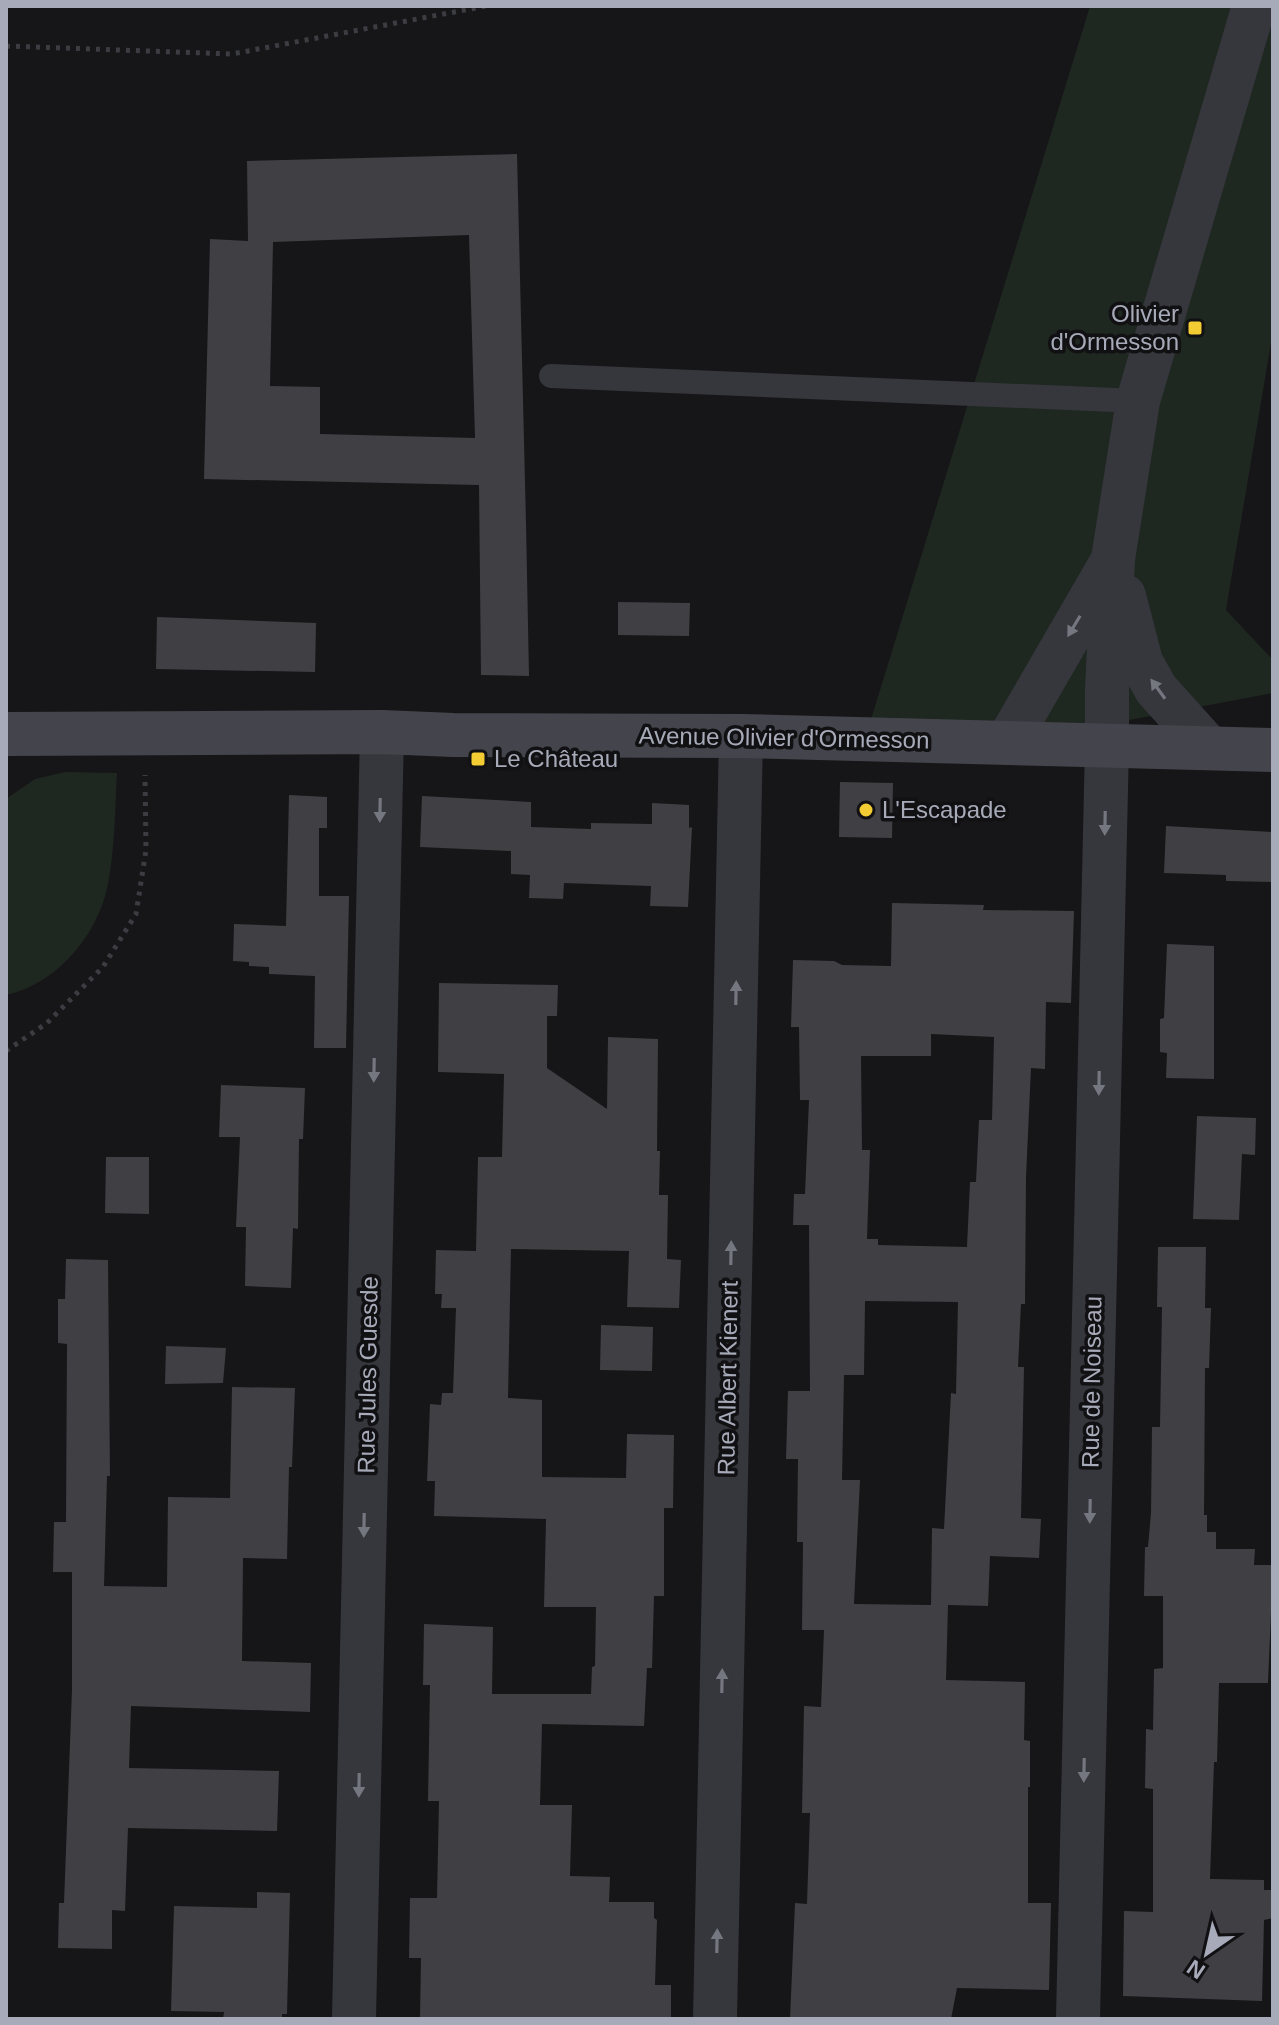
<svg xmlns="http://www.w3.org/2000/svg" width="1279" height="2025" viewBox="0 0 1279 2025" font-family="Arial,sans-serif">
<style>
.green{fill:#1f2721}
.building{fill:#403f44;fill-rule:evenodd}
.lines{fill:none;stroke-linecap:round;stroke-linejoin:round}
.path{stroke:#3c3d43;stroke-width:5;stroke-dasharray:4 6;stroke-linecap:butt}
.service{stroke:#36373c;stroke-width:24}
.minor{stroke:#36373c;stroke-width:44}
.tertiary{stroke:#36373c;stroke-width:44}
.secondary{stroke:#44454c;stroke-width:44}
.oneway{fill:#747680}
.poi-dot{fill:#f2cc32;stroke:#111012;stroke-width:3}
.labels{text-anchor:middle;stroke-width:7;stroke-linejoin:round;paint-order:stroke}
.poi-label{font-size:24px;fill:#a7aab8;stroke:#111012;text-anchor:start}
.street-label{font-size:24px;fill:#a7aab8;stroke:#111012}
</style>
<rect width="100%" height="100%" fill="#161517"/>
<g class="green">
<polygon points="1090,6 1273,6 1273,331 1226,610 1273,660 1273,693 1007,743 865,739"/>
<path d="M65 772 117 773C115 809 115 848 108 884 98 935 57 984 6 995V799L35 779Z"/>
</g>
<g class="building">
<path d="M517 154 526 523 529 676 481 675 479 485 204 479 210 239 248 241 247 161ZM469 235 475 438 320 434V387L270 386 273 242Z"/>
<polygon points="618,602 690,603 689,636 618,635"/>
<polygon points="157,617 316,623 315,672 156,669"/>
<polygon points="840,782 893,783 892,838 839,837"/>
<polygon points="289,795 327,797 327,828 319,828 319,896 349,896 346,1048 314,1048 315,976 269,974 269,967 249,966 249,962 233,961 234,924 286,926"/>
<polygon points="422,796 531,802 531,827 591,829 591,823 652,824 652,803 689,805 689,828 692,827 688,907 650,906 651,886 564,883 563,899 529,898 530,875 511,874 511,851 420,847"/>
<polygon points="1166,826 1273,832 1273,882 1226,881 1226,875 1164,873"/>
<path d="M892 903 984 905 983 910 1074 911 1071 1003 1046 1002 1045 1069 1031 1068 1026 1177 1025 1304H1021L1018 1367H1024L1021 1518 1041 1519 1039 1558 990 1556 988 1606 948 1605 946 1680 1025 1682 1024 1740 1030 1741V1787H1028V1903H1051L1049 1990 957 1988 951 2019H790L795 1903 807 1904 810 1813H802L804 1706 821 1707 824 1630H802L803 1542H797L798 1459H786L788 1391H810L809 1225H793L794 1194H805L809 1100H800L799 1027H791L793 960 834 961 842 965 891 966ZM931 1034 994 1037 992 1120H979L976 1182H970L967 1247 878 1245V1239H867L870 1150H862L861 1056H931ZM865 1301 958 1302 956 1394 951 1393 944 1529 932 1528 931 1605 854 1604 860 1480H842L844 1375H864Z"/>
<polygon points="1167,944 1214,946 1214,1079 1166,1078 1167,1053 1160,1052 1160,1019 1164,1018"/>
<polygon points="439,983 558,985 557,1016 547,1016 547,1068 607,1109 608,1037 658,1039 657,1151 660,1151 659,1195 668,1195 667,1259 681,1260 679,1308 627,1307 629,1251 511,1249 508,1398 542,1400 542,1477 626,1478 627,1434 674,1435 673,1508 664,1508 664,1596 654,1596 652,1668 647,1668 644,1726 542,1724 540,1805 572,1805 570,1876 610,1877 609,1902 654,1902 654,1918 657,1920 655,1985 671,1985 671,2019 420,2019 421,1958 409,1958 410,1898 437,1898 439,1801 428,1801 430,1685 423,1685 424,1624 493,1627 492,1694 591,1694 592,1667 595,1666 596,1607 544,1607 546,1519 434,1516 435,1481 427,1481 430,1404 441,1405 442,1393 453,1393 456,1308 441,1308 442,1294 435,1294 436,1250 476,1251 478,1157 502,1157 504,1074 438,1072"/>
<polygon points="221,1085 305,1088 303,1139 299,1139 298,1229 293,1228 291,1288 245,1286 246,1227 236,1227 240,1137 219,1137"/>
<polygon points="1197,1116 1256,1118 1255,1155 1242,1154 1239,1220 1193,1219"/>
<polygon points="106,1157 149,1157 149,1214 105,1213"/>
<polygon points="1158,1247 1206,1247 1205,1308 1211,1308 1209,1368 1205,1368 1204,1515 1207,1515 1207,1532 1216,1532 1216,1549 1255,1549 1254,1565 1273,1565 1268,1683 1219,1683 1217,1762 1214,1762 1210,1879 1264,1880 1264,1890 1273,1890 1273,1918 1264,1920 1262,2001 1123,1996 1124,1911 1153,1912 1153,1789 1145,1788 1146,1729 1153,1730 1154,1669 1163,1668 1163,1596 1144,1596 1145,1547 1148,1547 1151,1513 1152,1427 1160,1427 1162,1307 1157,1307"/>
<polygon points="66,1259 108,1260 110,1476 107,1476 104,1586 167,1587 168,1497 230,1498 232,1387 295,1388 292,1467 289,1467 287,1559 243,1558 242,1661 311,1663 310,1712 131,1706 129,1768 279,1771 277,1831 128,1828 125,1911 112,1910 112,1949 58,1948 59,1903 64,1903 72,1690 72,1572 53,1572 54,1522 66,1522 67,1344 58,1343 58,1299 65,1299"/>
<polygon points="601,1325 653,1327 652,1371 600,1370"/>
<polygon points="166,1346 226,1348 223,1383 165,1384"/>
<polygon points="257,1892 290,1893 287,2014 282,2014 282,2019 223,2019 224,2012 171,2011 174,1906 257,1908"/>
</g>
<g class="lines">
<g class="path">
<polyline points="6,46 232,54 486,6"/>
<polyline points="6,1051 47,1023 103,967 136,914 146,850 145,775"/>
</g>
<polyline class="service" points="551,376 1138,401"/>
<g class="minor">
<polyline points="354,2019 382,732"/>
<polyline points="715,2019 741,736"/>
<polyline points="1078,2019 1107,745"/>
</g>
<g class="tertiary">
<polyline points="1124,596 1141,662 1156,689 1209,748"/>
<polyline points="1007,743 1110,565"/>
<polyline points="1107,745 1107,691 1113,559 1138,401 1254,6"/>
</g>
<polyline class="secondary" points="6,734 382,732 453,735 741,736 1273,750"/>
</g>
<defs><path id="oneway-solid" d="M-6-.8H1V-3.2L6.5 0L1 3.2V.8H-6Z" transform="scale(2)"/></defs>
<g class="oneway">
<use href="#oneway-solid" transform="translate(1074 626) rotate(121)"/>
<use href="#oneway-solid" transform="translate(1158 689) rotate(-126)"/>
<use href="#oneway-solid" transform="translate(380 810) rotate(91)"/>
<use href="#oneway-solid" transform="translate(1105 823) rotate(91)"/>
<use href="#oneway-solid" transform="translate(736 993) rotate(-89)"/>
<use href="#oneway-solid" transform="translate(374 1070) rotate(91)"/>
<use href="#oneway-solid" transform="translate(1099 1083) rotate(91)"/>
<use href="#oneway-solid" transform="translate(731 1253) rotate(-89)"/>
<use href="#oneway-solid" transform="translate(1090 1511) rotate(91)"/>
<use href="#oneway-solid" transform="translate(364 1525) rotate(91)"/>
<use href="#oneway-solid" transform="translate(722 1681) rotate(-89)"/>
<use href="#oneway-solid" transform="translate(1084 1770) rotate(91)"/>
<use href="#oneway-solid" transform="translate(359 1785) rotate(91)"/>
<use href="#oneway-solid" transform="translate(717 1941) rotate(-89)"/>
</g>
<g class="poi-dot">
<rect x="1187" y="320" width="16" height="16" rx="4"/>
<rect x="470" y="751" width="16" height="16" rx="4"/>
<circle cx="866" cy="810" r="8"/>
</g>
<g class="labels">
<g class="poi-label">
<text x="1179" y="322" text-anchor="end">Olivier<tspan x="1179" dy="28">d'Ormesson</tspan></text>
<text x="494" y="767">Le Château</text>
<text x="882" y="818">L'Escapade</text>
</g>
<g class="street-label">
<text transform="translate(784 738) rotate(1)" y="8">Avenue Olivier d'Ormesson</text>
<text transform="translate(368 1375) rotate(-89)" y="8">Rue Jules Guesde</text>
<text transform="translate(728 1378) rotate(-89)" y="8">Rue Albert Kienert</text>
<text transform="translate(1092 1382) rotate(-89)" y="8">Rue de Noiseau</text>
</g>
</g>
<rect width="1279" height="2025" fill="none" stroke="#a7aab8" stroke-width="16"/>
<g transform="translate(1207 1953) rotate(214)" stroke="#111012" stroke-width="6" paint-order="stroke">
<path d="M0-6L14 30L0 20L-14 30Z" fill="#a7aab8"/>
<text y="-12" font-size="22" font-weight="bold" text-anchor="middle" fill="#a7aab8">N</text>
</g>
</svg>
